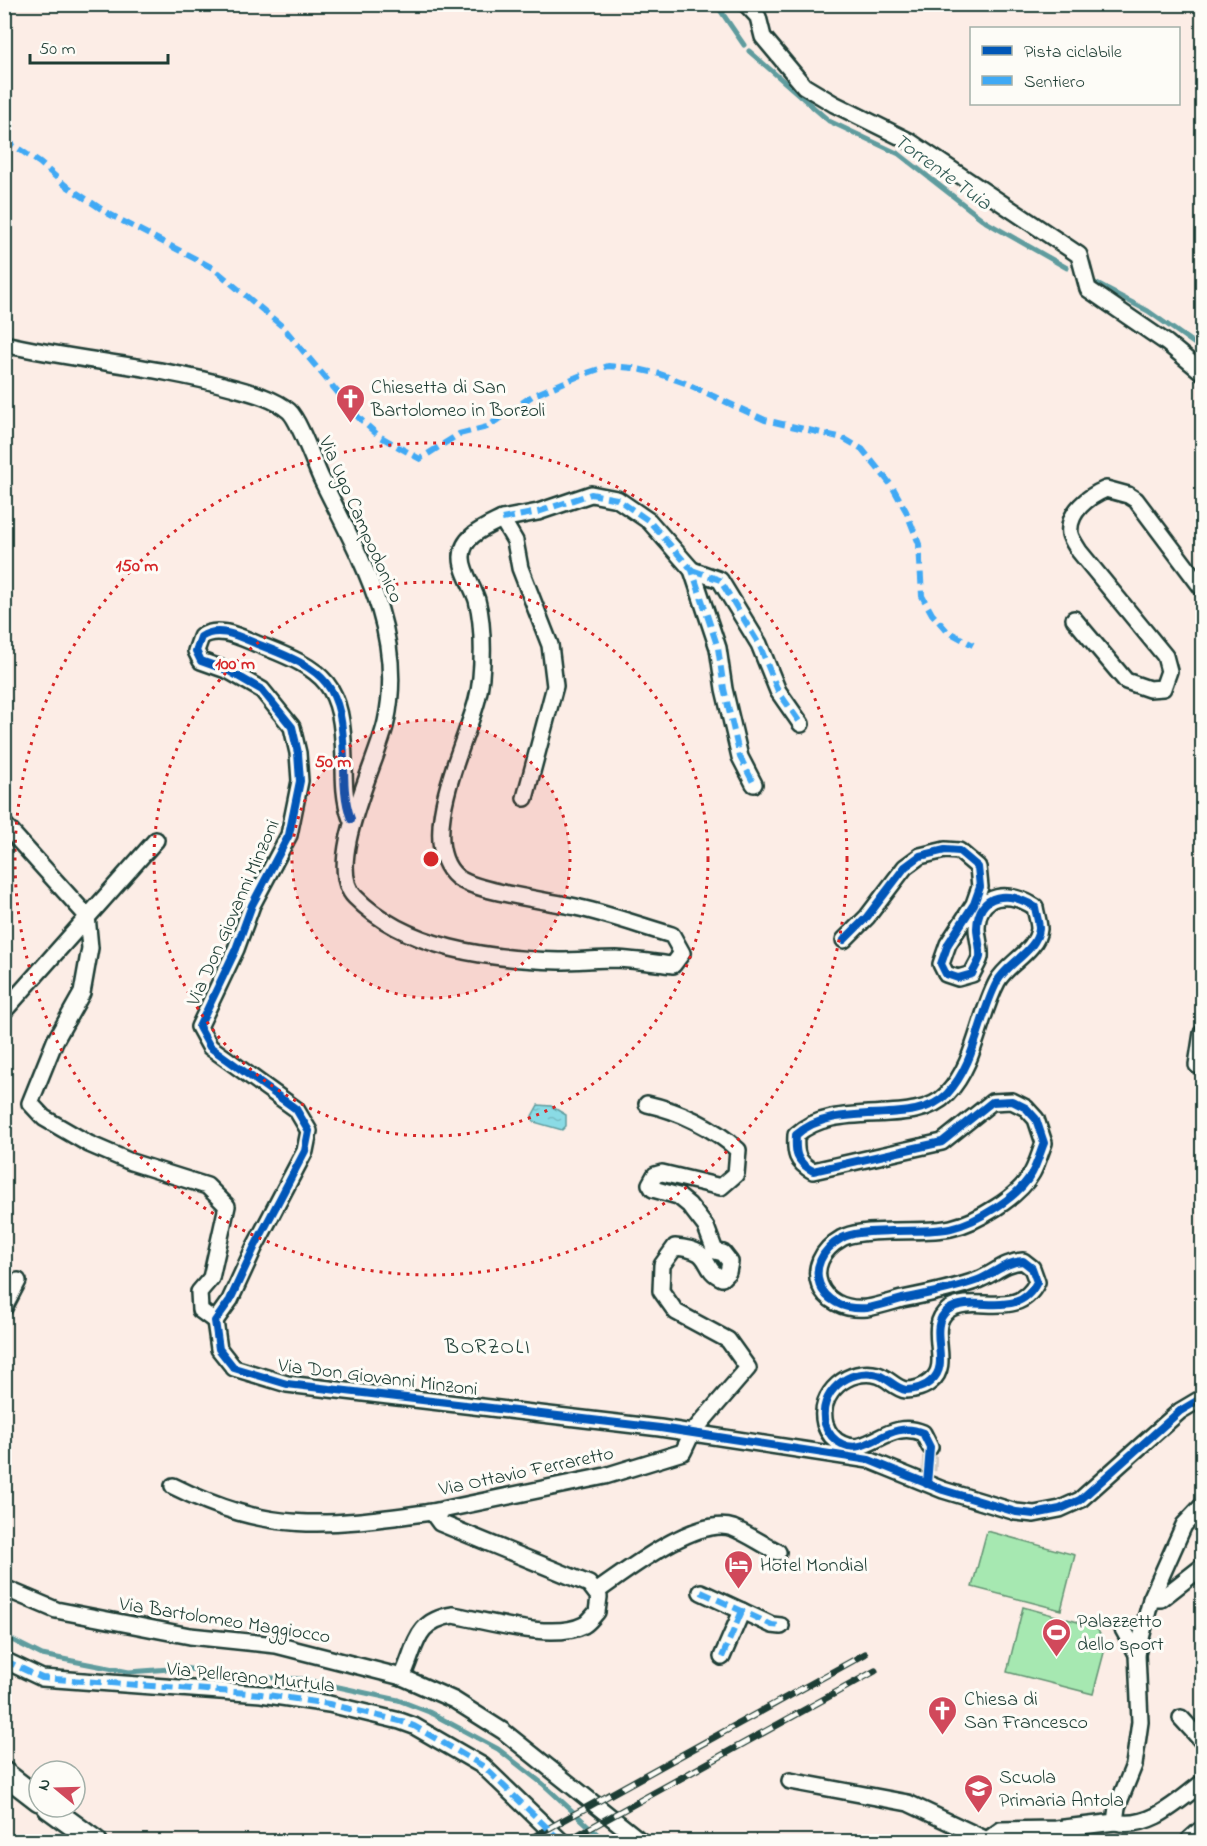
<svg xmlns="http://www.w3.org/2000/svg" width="1207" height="1846" viewBox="0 0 1207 1846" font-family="'Indie Flower',sans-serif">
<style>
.park{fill:#a6e8b1;stroke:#629272;stroke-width:1.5}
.water{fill:url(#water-ripples);stroke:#5f9c9e;stroke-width:1.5}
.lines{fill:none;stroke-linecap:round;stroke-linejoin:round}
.stream{stroke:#5f9c9e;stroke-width:5}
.street-tunnel{stroke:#d0cac2;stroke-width:15;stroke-dasharray:15 8;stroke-linecap:butt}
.street-casing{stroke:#1f3d34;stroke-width:20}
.secondary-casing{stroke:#1f3d34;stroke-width:26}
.primary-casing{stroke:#1f3d34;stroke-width:28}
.street{stroke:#fdfcf7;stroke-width:15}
.secondary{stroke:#fdfcf7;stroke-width:21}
.primary{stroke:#fdfcf7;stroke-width:24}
.rail-casing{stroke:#1f3d34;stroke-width:7}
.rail{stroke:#fdfcf7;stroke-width:4.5;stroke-dasharray:14;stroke-linecap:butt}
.quiet{stroke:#3fa9f5;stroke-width:6;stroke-dasharray:12 6;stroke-linecap:butt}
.cycleway-casing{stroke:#fdfcf7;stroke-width:11}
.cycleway{stroke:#0057b8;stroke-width:8}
.ring{fill:none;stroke:#d62828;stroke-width:3;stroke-dasharray:3 6}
.labels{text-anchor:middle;stroke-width:6;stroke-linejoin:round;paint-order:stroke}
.poi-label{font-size:20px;fill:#1f3d34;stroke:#fdfcf7;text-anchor:start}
.street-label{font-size:20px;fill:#1f3d34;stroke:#fdfcf7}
.water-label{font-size:21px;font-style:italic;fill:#345d57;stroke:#fdfcf7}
.neighbourhood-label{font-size:21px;letter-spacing:1.5px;fill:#1f3d34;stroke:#fdfcf7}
.centre{fill:#d62828;stroke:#fdfcf7;stroke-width:3}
.ring-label{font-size:18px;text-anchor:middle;font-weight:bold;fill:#d62828;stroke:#fdfcf7;stroke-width:6;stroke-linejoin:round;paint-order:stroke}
</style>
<defs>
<pattern id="water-ripples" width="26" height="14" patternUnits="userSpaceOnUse" patternTransform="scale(1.5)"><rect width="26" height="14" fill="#8adbe5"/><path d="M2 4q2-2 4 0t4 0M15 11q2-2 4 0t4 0" fill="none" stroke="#77bdc5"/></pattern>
</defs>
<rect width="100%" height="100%" fill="#fcede6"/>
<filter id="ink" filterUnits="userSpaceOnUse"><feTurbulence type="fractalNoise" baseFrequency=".0167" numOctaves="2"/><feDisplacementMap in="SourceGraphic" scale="12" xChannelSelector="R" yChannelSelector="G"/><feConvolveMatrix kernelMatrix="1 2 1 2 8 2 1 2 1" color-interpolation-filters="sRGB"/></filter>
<g filter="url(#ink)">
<g class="park">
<polygon points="987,1531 1075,1555 1061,1610 972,1587"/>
<polygon points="1023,1607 1096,1627 1106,1645 1093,1694 1007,1672"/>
</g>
<polygon class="water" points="538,1105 551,1106 566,1115 566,1126 562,1130 534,1122 532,1116"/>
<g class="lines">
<g class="stream">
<polyline points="716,4 744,45"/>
<polyline points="723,12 728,4"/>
<polyline points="749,51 829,121 899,154 986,222 1067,268"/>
<polyline points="1093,282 1148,311 1202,349"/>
<polyline points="4,1636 42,1655 129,1672 183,1668 245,1677 302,1679 398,1700 429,1712 498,1749 543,1784 606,1842"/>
</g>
<polyline class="street-tunnel" points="929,1471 930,1447"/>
<defs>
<g id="street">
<polyline points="746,4 758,17 763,37 804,86 834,104 909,141 1079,255 1088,289 1167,343 1202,372"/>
<path d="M4 344C79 361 157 366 231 387 249 392 274 398 289 411 299 420 314 463 321 478 359 556 406 632 386 722 378 761 323 865 355 897 406 949 489 959 559 961 578 961 597 959 616 959 635 960 655 963 673 965L682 953 672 935C641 926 611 915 580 908 553 901 475 892 457 877 415 841 466 743 477 700 484 674 484 626 477 600 473 587 462 571 462 558 461 536 486 527 502 519L515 541 520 568 550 645 555 686 525 798"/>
<polyline points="502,519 538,512 591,494 617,499 649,521 692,570 718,648 724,689 740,757 754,784"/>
<polyline points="692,570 720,580 759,644 778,691 801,724"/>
<path d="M1074 619 1126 681 1149 689 1163 688 1169 671 1165 656 1079 551C1076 546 1071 539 1070 534 1067 512 1089 496 1106 489L1128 495 1136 500 1202 588"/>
<path d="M351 819C344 800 344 780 344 760 342 683 328 671 257 644 240 637 218 625 201 637L196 651 201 661 229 671 262 690 292 727 298 753 300 781 289 835 252 905 236 949 199 1027 210 1047 296 1109 309 1131 305 1151 254 1248 230 1300 215 1321 219 1349 234 1368 287 1384 660 1428 869 1460 943 1490 1016 1512 1034 1514 1060 1509 1080 1500 1180 1411 1202 1398"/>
<polyline points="4,824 87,916 90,948 82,993 55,1041 30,1103 44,1118 89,1144 131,1162 207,1186 227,1206 211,1278 199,1292 200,1310 215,1321"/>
<path d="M844 940 867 917 905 867 920 856 945 850 959 851 978 867 980 887 974 904 948 944 941 964 946 974 958 978 972 974C974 969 979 962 980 957 981 948 977 937 977 928 978 891 1010 891 1035 907 1036 914 1039 922 1039 929 1037 951 1006 964 997 982 978 1018 976 1063 947 1094 914 1129 836 1098 796 1135 795 1153 796 1162 813 1171L942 1142 992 1102 1012 1101 1026 1108 1036 1119 1044 1143C1040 1153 1037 1164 1032 1173 1019 1197 977 1222 951 1228 932 1232 910 1230 891 1231 877 1232 855 1231 842 1238 798 1263 818 1313 867 1308 879 1306 891 1302 902 1299 928 1294 953 1289 978 1280 994 1274 1004 1262 1023 1261L1032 1268 1037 1282C1018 1322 974 1292 948 1310 925 1327 953 1364 931 1381 925 1387 914 1390 906 1390 896 1389 888 1378 878 1375 849 1367 817 1393 825 1424 828 1433 833 1440 842 1444 869 1457 888 1418 923 1433L930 1447"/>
<polyline points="4,1011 156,840"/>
<polyline points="1197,1065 1202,1033"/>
<polyline points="4,1308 18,1281"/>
<path d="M173 1486C271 1535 328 1526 432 1512"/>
<polyline points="4,1588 56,1610 190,1636 276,1645 402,1677 454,1700 503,1731 642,1842"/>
<path d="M596 1592C625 1572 697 1515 733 1528 748 1534 764 1545 778 1552"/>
<polyline points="701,1592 772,1625 781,1626"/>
<polyline points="1151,1599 1161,1599 1202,1567"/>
<polyline points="1123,1629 1137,1654"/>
<polyline points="722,1657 742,1611"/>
<polyline points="4,1660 42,1678 261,1694 329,1704 400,1721 414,1726 483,1766 562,1842"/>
<path d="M402 1677C417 1646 414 1621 453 1615 487 1621 553 1641 584 1625 589 1622 593 1616 597 1612L599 1597 589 1584 440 1523 432 1512 605 1476 683 1452 692 1433 748 1368 728 1340 676 1312 661 1291 662 1265 675 1247C716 1250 699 1268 722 1278L728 1272 730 1262 723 1253 715 1251 706 1227 689 1205 678 1196 653 1189 650 1184 655 1175 662 1173 721 1187 736 1174 738 1150C713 1127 679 1111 647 1104"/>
<polyline points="1181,1718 1202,1741"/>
<polyline points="790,1781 908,1803 987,1840"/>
<path d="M1115 1822C1149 1830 1177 1802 1202 1783"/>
<polyline points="987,1840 1001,1830 1056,1829 1115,1822 1117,1807 1134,1765 1140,1722 1137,1654 1151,1599 1184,1525 1202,1506"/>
</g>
<g id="secondary">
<polyline points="4,1773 39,1800"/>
<polyline points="48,1807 96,1842"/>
</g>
<polyline id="primary" points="1193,1842 1202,1834"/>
</defs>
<use href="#street" class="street-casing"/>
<use href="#secondary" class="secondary-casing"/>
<use href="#primary" class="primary-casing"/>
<use href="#street" class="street"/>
<use href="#secondary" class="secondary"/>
<use href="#primary" class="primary"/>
<defs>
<g id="rail">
<polyline points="524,1842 865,1654"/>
<polyline points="565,1842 875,1671"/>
</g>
</defs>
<use href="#rail" class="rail-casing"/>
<use href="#rail" class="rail"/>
<g class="quiet">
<polyline points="4,139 40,163 65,185 109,214 213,268 283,327 359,418 379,436 420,459 459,434 487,427 532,396 579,376 608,366 633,368 660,374 685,383 765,420 843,438 862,449 892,486 906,511 919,544 922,596 932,614 947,631 973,645"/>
<polyline points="502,519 538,512 591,494 617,499 649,521 692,570 718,648 724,689 740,757 754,784"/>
<polyline points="692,570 720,580 759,644 778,691 801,724"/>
<polyline points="701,1592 772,1625 781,1626"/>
<polyline points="722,1657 742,1611"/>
<polyline points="4,1660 42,1678 261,1694 329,1704 400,1721 414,1726 483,1766 562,1842"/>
</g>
<defs>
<g id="cycleway">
<path d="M351 819C344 800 344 780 344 760 342 683 328 671 257 644 240 637 218 625 201 637L196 651 201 661 229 671 262 690 292 727 298 753 300 781 289 835 252 905 236 949 199 1027 210 1047 296 1109 309 1131 305 1151 254 1248 230 1300 215 1321 219 1349 234 1368 287 1384 660 1428 869 1460 943 1490 1016 1512 1034 1514 1060 1509 1080 1500 1180 1411 1202 1398"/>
<path d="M844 940 867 917 905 867 920 856 945 850 959 851 978 867 980 887 974 904 948 944 941 964 946 974 958 978 972 974C974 969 979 962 980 957 981 948 977 937 977 928 978 891 1010 891 1035 907 1036 914 1039 922 1039 929 1037 951 1006 964 997 982 978 1018 976 1063 947 1094 914 1129 836 1098 796 1135 795 1153 796 1162 813 1171L942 1142 992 1102 1012 1101 1026 1108 1036 1119 1044 1143C1040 1153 1037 1164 1032 1173 1019 1197 977 1222 951 1228 932 1232 910 1230 891 1231 877 1232 855 1231 842 1238 798 1263 818 1313 867 1308 879 1306 891 1302 902 1299 928 1294 953 1289 978 1280 994 1274 1004 1262 1023 1261L1032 1268 1037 1282C1018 1322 974 1292 948 1310 925 1327 953 1364 931 1381 925 1387 914 1390 906 1390 896 1389 888 1378 878 1375 849 1367 817 1393 825 1424 828 1433 833 1440 842 1444 869 1457 888 1418 923 1433L930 1447 927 1484"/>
</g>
</defs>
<use href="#cycleway" class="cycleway-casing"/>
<use href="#cycleway" class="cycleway"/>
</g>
</g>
<circle cx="431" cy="859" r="139" fill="#d62828" fill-opacity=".12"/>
<g class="ring">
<circle cx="431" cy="859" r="139"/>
<circle cx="431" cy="859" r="277"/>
<circle cx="431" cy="859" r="416"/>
</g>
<defs>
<symbol id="church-pin" viewBox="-11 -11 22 30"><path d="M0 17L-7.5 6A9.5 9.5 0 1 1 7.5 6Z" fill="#d1495b" stroke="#fdfcf7"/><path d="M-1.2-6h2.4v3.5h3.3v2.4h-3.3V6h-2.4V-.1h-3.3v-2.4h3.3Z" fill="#fff"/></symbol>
<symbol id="hotel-pin" viewBox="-11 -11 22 30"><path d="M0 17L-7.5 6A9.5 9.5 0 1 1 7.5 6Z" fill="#d1495b" stroke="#fdfcf7"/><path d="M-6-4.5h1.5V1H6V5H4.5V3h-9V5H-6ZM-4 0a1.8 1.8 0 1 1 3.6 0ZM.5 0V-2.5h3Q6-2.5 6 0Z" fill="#fff"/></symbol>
<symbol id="stadium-pin" viewBox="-11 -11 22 30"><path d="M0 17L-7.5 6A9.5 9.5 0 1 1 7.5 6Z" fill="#d1495b" stroke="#fdfcf7"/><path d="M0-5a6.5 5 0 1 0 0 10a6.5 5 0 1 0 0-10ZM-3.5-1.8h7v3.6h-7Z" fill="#fff"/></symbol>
<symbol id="school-pin" viewBox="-11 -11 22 30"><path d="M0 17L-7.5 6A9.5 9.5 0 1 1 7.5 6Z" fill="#d1495b" stroke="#fdfcf7"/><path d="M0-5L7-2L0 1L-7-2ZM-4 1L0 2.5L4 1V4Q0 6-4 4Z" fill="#fff"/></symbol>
</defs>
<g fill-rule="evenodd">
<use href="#church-pin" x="334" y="382" width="33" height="45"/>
<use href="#hotel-pin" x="722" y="1548" width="33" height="45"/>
<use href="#stadium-pin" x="1040" y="1616" width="33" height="45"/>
<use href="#church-pin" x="926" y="1694" width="33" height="45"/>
<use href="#school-pin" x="962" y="1772" width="33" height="45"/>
</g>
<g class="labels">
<g class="poi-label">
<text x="371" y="393">Chiesetta di San<tspan x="371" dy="23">Bartolomeo in Borzoli</tspan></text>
<text x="760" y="1571">Hotel Mondial</text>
<text x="1077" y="1627">Palazzetto<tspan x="1077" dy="23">dello sport</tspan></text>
<text x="964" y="1705">Chiesa di<tspan x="964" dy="23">San Francesco</tspan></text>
<text x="999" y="1783">Scuola<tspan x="999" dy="23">Primaria Antola</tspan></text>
</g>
<g class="street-label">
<text transform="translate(362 519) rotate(66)" y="7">Via Ugo Campodonico</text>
<text transform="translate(232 912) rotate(-66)" y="7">Via Don Giovanni Minzoni</text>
<text transform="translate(378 1376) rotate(7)" y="7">Via Don Giovanni Minzoni</text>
<text transform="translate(526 1470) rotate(-12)" y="7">Via Ottavio Ferraretto</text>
<text transform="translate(225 1619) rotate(9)" y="7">Via Bartolomeo Maggiocco</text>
<text transform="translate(251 1676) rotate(6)" y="7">Via Pellerano Murtula</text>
</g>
<g class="water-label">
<text transform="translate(943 171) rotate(36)" y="7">Torrente Tuia</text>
</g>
<g class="neighbourhood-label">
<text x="488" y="1353">BORZOLI</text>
</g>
</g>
<circle cx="431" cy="859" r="9" class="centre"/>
<g class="ring-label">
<text x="137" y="571">150 m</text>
<text x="235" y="669">100 m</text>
<text x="333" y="767">50 m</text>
</g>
<rect width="1207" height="1846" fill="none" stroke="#fdfcf7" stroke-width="24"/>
<rect x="12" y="12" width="1183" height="1822" fill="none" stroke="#1f3d34" stroke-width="2" filter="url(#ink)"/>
<rect x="970" y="27" width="210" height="78" fill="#fdfcf7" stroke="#a4b0a9" stroke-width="1.5"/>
<rect x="982" y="46" width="30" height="9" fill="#0057b8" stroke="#a4b0a9" stroke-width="1.5"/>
<text x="1024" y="57" font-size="18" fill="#1f3d34">Pista ciclabile</text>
<rect x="982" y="76" width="30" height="9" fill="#3fa9f5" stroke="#a4b0a9" stroke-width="1.5"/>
<text x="1024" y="87" font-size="18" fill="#1f3d34">Sentiero</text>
<g transform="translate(57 1789) rotate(289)"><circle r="28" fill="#fdfcf7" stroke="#a4b0a9" stroke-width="1.5"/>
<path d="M0-4.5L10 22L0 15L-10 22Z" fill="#d1495b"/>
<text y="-9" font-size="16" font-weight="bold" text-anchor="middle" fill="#1f3d34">N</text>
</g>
<path d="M30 54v9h138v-9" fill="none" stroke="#1f3d34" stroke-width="3"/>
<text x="39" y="54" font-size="18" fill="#1f3d34" stroke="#fdfcf7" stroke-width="4.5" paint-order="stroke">50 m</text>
</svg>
